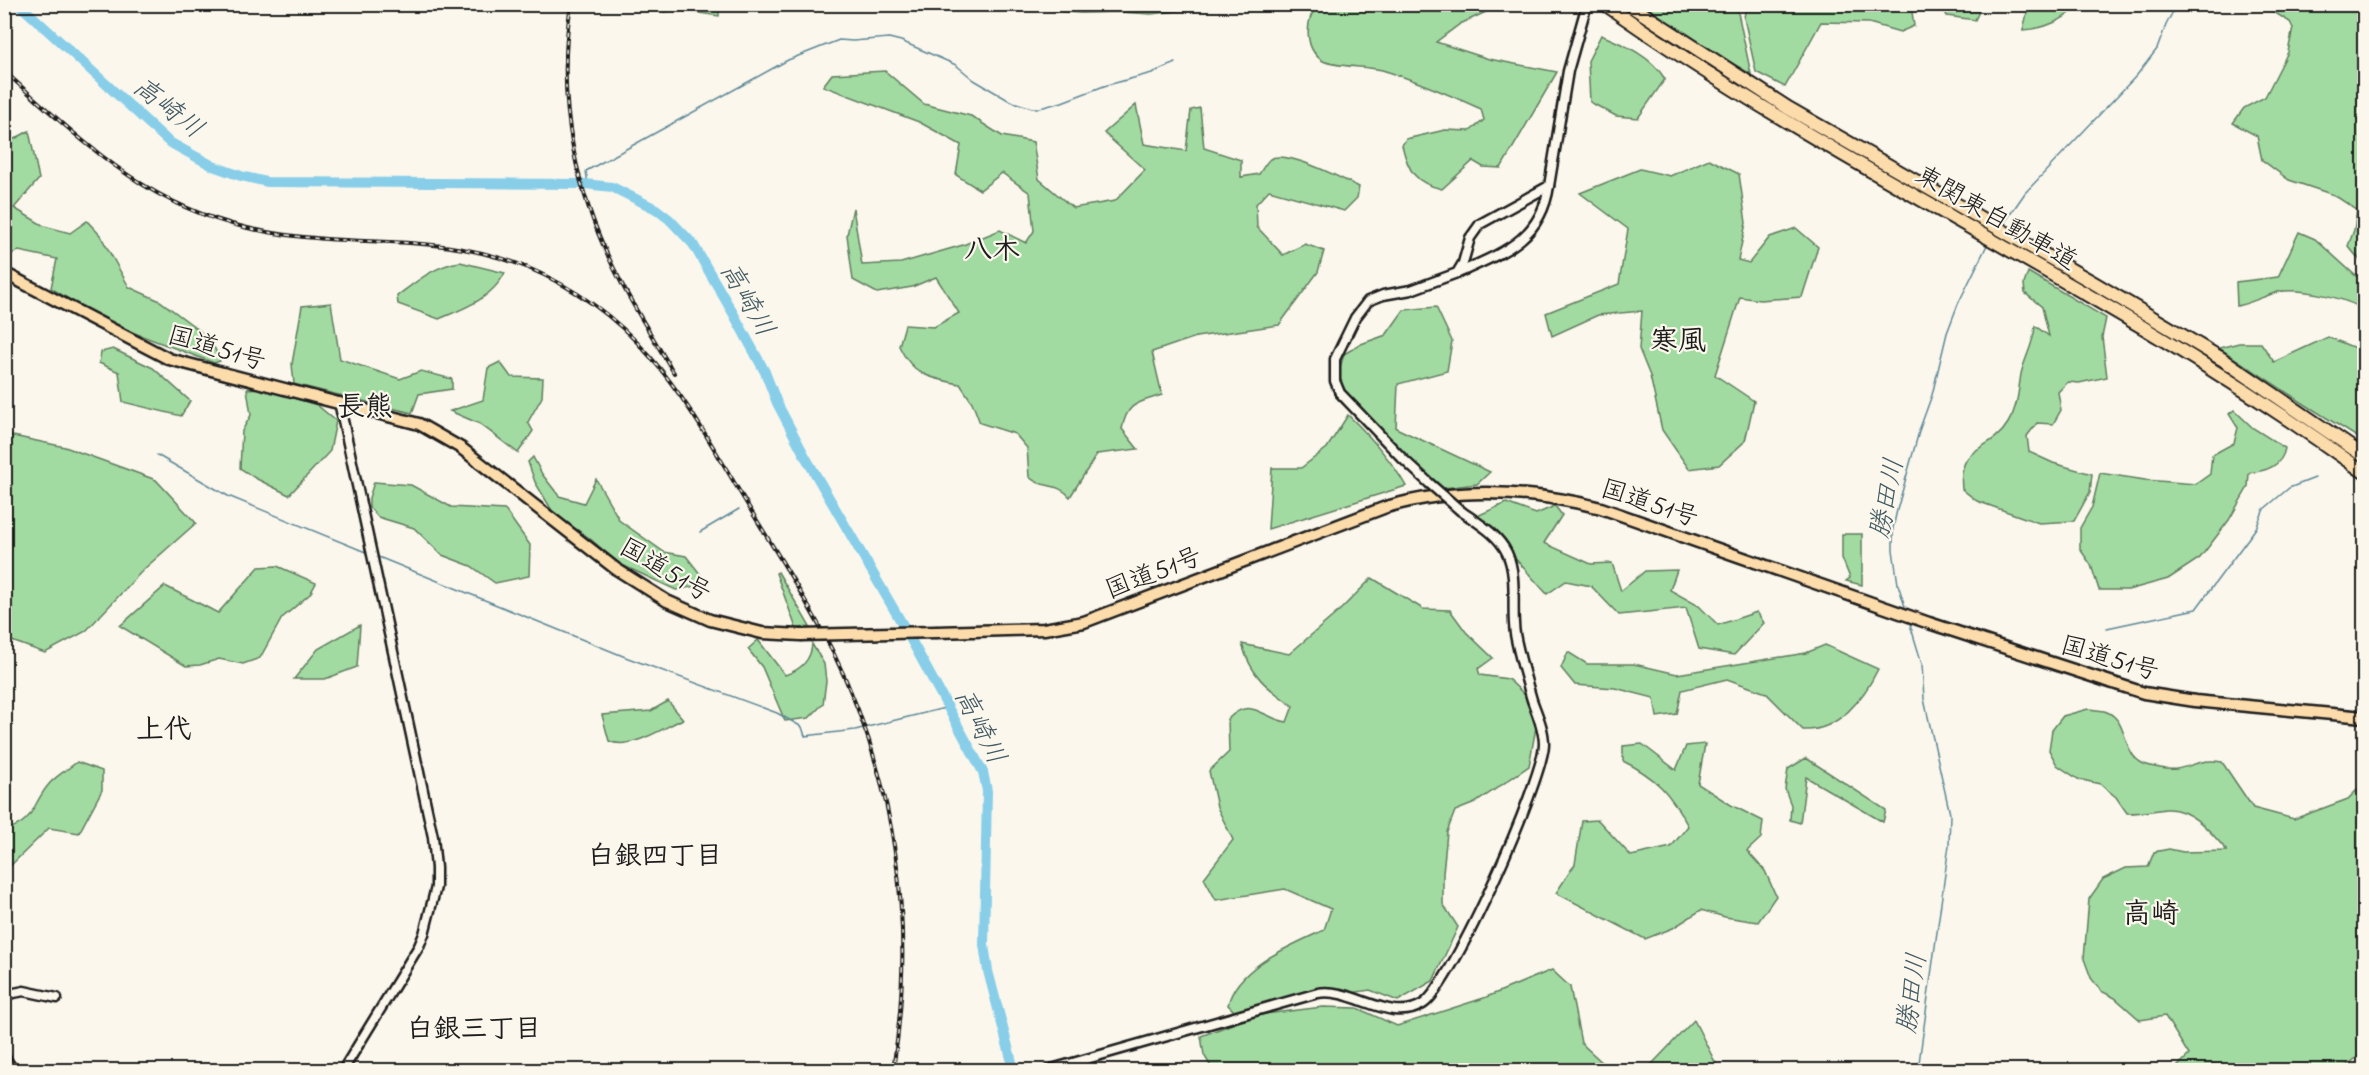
<svg xmlns="http://www.w3.org/2000/svg" width="2369" height="1075" viewBox="0 0 2369 1075" font-family="'Indie Flower','Klee One',sans-serif">
<style>
.green{fill:#a2dba1;stroke:#5f7c5e;stroke-width:1.5}
.lines{fill:none;stroke-linecap:round;stroke-linejoin:round}
.stream{stroke:#5d8797;stroke-width:1.5}
.river{stroke:#88cee9;stroke-width:10}
.tertiary-casing{stroke:#1c1c1c;stroke-width:13}
.trunk-casing{stroke:#1c1c1c;stroke-width:15}
.motorway-casing{stroke:#1c1c1c;stroke-width:16}
.tertiary{stroke:#fbf7ec;stroke-width:8}
.trunk{stroke:#fddcac;stroke-width:10}
.motorway{stroke:#fddcac;stroke-width:12}
.rail-casing{stroke:#1c1c1c;stroke-width:4}
.rail{stroke:#fbf7ec;stroke-width:1.5;stroke-dasharray:4.5;stroke-linecap:butt}
.tertiary-bridge-casing{stroke:#1c1c1c;stroke-width:13;stroke-linecap:butt}
.trunk-bridge-casing{stroke:#1c1c1c;stroke-width:15;stroke-linecap:butt}
.tertiary-bridge{stroke:#fbf7ec;stroke-width:8}
.trunk-bridge{stroke:#fddcac;stroke-width:10}
.labels{text-anchor:middle;stroke-width:4.5;stroke-linejoin:round;paint-order:stroke}
.street-label{font-size:26px;fill:#1c1c1c;stroke:#fbf7ec}
.water-label{font-size:27px;font-style:italic;fill:#425a64;stroke:#fbf7ec}
.neighbourhood-label{font-size:27px;font-weight:bold;fill:#1c1c1c;stroke:#fbf7ec}
.quarter-label{font-size:28px;font-weight:bold;fill:#1c1c1c;stroke:#fbf7ec}
</style>
<rect width="100%" height="100%" fill="#fbf7ec"/>
<filter id="ink" filterUnits="userSpaceOnUse"><feTurbulence type="fractalNoise" baseFrequency=".0167" numOctaves="2"/><feDisplacementMap in="SourceGraphic" scale="12" xChannelSelector="R" yChannelSelector="G"/><feConvolveMatrix kernelMatrix="1 2 1 2 8 2 1 2 1" color-interpolation-filters="sRGB"/></filter>
<g filter="url(#ink)">
<g class="green">
<path d="M1319 4 1487 5 1486 12 1460 24 1436 42 1489 59 1557 72 1501 168 1483 167 1473 161 1442 189C1415 183 1408 171 1402 145L1406 139 1445 130 1470 131 1484 120 1481 109C1450 95 1416 80 1382 70 1368 66 1334 67 1323 61 1304 49 1304 19 1319 4Z"/>
<polygon points="656,5 719,5 719,16 678,10 664,12"/>
<polygon points="1048,5 1190,5 1186,10 1151,14 1120,12 1081,13 1055,11"/>
<polygon points="1644,5 1733,5 1737,8 1751,74 1692,41"/>
<polygon points="1911,5 1914,26 1900,32 1869,23 1821,22 1785,87 1756,72 1744,18 1746,5"/>
<polygon points="1942,5 1982,5 1975,20 1947,16"/>
<path d="M2029 5V4L2079 5C2065 20 2044 29 2023 30Z"/>
<path d="M2270 5H2364V310C2347 298 2298 287 2278 292 2264 296 2251 303 2237 306L2236 282 2278 277 2299 232 2315 239 2357 277 2364 265 2348 246 2354 230 2357 210 2334 195 2289 180 2262 160 2257 136 2233 123 2244 108 2265 97 2288 52 2293 28 2290 22 2272 11Z"/>
<path d="M1601 35C1625 45 1651 56 1665 79L1638 118 1616 116 1590 102 1588 61Z"/>
<path d="M885 71 924 104 971 116 1002 136 1033 142 1039 179 1073 208 1115 201 1145 170 1104 133 1136 105 1144 144 1186 151 1191 110 1200 108 1204 148 1241 160V177L1259 174C1262 170 1266 162 1270 159 1286 149 1343 179 1359 187L1357 198 1344 211 1269 190 1256 204 1257 227 1283 255 1305 244 1324 251 1318 272 1279 325 1196 337 1152 352 1162 395C1138 403 1127 402 1122 429L1138 449 1097 454 1070 497C1056 481 1044 490 1029 477L1027 448 1015 434 980 423 972 402 960 384C930 378 913 376 899 346L905 325 934 327 959 313 936 277 912 287 877 293 853 280 847 235 853 208 862 265 901 263 963 245 1000 230 1026 243 1034 231 1030 193 1002 173 980 190 956 175 961 145 919 122 823 86 832 74Z"/>
<polygon points="29,131 39,179 14,208 44,226 70,233 87,221 100,235 129,287 160,301 199,330 215,349 220,361 214,363 105,322 51,288 57,259 19,251 5,256 5,144"/>
<polygon points="1709,159 1739,174 1746,223 1738,260 1749,263 1770,237 1796,228 1818,247 1802,297 1760,300 1740,297 1715,375 1754,401 1745,441 1719,465 1689,469 1662,430 1650,376 1639,349 1642,311 1598,315 1552,336 1546,313 1619,284 1628,229 1580,193 1640,169 1670,176"/>
<path d="M460 262 505 273C491 299 465 308 439 319L398 304 397 296C417 281 434 266 460 262Z"/>
<path d="M2028 272 2106 318 2102 337 2107 377 2079 383 2068 382 2058 392 2061 410 2053 424 2037 423 2027 436 2029 452 2053 463 2092 474 2090 492 2074 521 2039 523 1977 501 1962 489C1957 442 1990 454 2008 423 2018 407 2018 392 2021 374 2025 357 2034 343 2035 326L2049 336 2042 307 2025 293 2024 284Z"/>
<polygon points="331,303 340,359 400,379 421,371 452,379 452,389 419,394 412,413 294,384 292,364 302,306"/>
<polygon points="1436,307 1452,341 1447,371 1398,384 1396,428 1490,472 1477,484 1435,489 1335,386 1344,354 1361,344 1386,335 1404,310"/>
<polygon points="2364,322 2364,428 2357,437 2306,405 2219,348 2239,343 2261,343 2274,362 2328,337 2355,348"/>
<polygon points="113,349 153,368 190,401 181,416 123,402 119,372 99,363 101,352"/>
<polygon points="500,362 511,377 543,378 542,397 528,422 533,431 518,453 480,424 450,411 483,400 488,368"/>
<polygon points="260,388 317,405 336,421 330,451 289,495 255,478 240,468 242,431 251,415 247,389"/>
<path d="M2234 410 2253 428 2285 448C2282 467 2265 471 2249 473L2248 487 2229 520 2200 558 2168 579 2128 590H2099L2091 565 2080 549V528L2092 507 2100 473 2145 480 2196 484 2210 474 2212 455 2234 443 2238 428 2229 414Z"/>
<path d="M1348 415C1370 436 1391 460 1406 486L1268 529 1272 468H1301L1327 448Z"/>
<polygon points="4,432 13,436 65,447 156,480 196,523 143,570 86,631 45,653 12,641 5,633"/>
<polygon points="533,457 542,474 559,496 584,503 596,479 620,521 664,552 686,556 701,575 701,585 676,590 620,564 588,537 554,514 535,482 528,462"/>
<polygon points="374,482 411,485 451,507 505,510 530,545 529,576 495,583 471,566 442,555 414,528 378,517 369,507 369,498"/>
<polygon points="1506,503 1536,514 1555,506 1562,515 1544,543 1591,564 1612,563 1621,591 1645,571 1677,570 1670,590 1699,606 1718,625 1757,612 1764,623 1734,655 1699,649 1686,608 1619,615 1591,586 1566,581 1547,594 1477,516"/>
<polygon points="1842,534 1862,534 1862,585 1846,581 1850,578 1842,558"/>
<polygon points="277,566 316,583 310,594 282,618 260,658 243,664 219,659 200,665 186,666 120,626 165,586 218,613 259,567"/>
<polygon points="778,572 810,627 796,628 776,573"/>
<path d="M1372 578 1423 609 1450 610 1466 632 1493 658 1478 669 1480 675 1508 679 1525 695 1536 727 1529 766 1475 803 1455 811 1447 832 1443 873V904L1458 927 1433 981 1398 1001 1370 990 1234 1011 1228 1005C1236 967 1292 945 1324 930L1331 909 1285 889 1216 900 1204 878 1233 840 1217 807 1209 771 1229 752 1228 719C1251 695 1263 719 1287 722L1293 706C1266 687 1251 676 1242 644L1289 654 1338 612Z"/>
<polygon points="360,625 357,667 325,679 294,679 318,649"/>
<path d="M758 640 785 675C800 670 811 661 812 644L824 664 826 681 823 704 809 718 785 721 762 667 748 649Z"/>
<path d="M1825 645 1878 669C1864 698 1838 732 1803 730L1766 693 1727 679 1682 690 1677 714 1657 717 1654 698 1615 688 1575 685 1561 668 1568 652 1587 664H1634L1677 674 1806 653Z"/>
<path d="M668 701 683 719C663 728 630 751 609 741L602 715 651 711Z"/>
<path d="M2088 709C2094 710 2102 710 2107 712 2129 721 2121 754 2144 764 2152 767 2168 770 2176 769 2194 766 2203 758 2222 762L2253 808 2294 819 2348 799 2364 783V1052L2346 1066 2331 1070H2178L2176 1068 2189 1055 2165 1016 2140 1020 2115 998 2101 991 2091 978 2084 959 2089 899 2103 879 2126 868 2148 867 2154 852 2169 849 2183 852 2227 851C2212 833 2191 807 2165 809 2152 811 2140 813 2127 813L2116 797 2100 784 2078 779 2057 765 2049 750 2052 730 2063 716Z"/>
<path d="M1642 744 1676 770 1686 746 1705 744 1698 784 1731 805 1763 821 1761 838 1747 851 1765 871 1776 896 1758 922 1725 917 1701 910 1673 928 1645 939 1556 893 1575 864 1582 821 1598 820 1631 856 1671 847 1688 826C1670 793 1657 778 1623 761V746Z"/>
<polygon points="1806,758 1886,810 1883,822 1806,777 1800,823 1790,820 1791,805 1785,789 1788,769"/>
<path d="M77 762 102 771V790L79 833 49 828 5 871V830C36 822 31 804 50 783 57 775 68 769 77 762Z"/>
<polygon points="1552,970 1570,987 1581,1043 1605,1065 1604,1070 1213,1070 1204,1055 1201,1036 1256,1015 1323,1007 1357,1008 1397,1026 1484,998"/>
<polygon points="1694,1020 1719,1070 1646,1070 1651,1065"/>
</g>
<g class="lines">
<g class="stream">
<polyline points="588,184 586,171 788,60 839,40 853,41 889,38 901,41 956,65 974,80 1010,101 1032,108 1040,108 1062,102 1104,86 1152,73 1175,63"/>
<polyline points="2002,226 2025,193 2137,75 2157,49 2166,25 2177,4"/>
<polyline points="157,455 228,496 368,553"/>
<polyline points="700,532 739,509"/>
<polyline points="376,556 628,658 777,713 802,727 805,736 855,730 949,707"/>
<polyline points="1906,610 1898,584 1893,550 1893,528 1897,510 1920,428 1932,395 1947,333 1958,304 1988,243"/>
<polyline points="1909,621 1922,664 1924,699 1950,814 1949,845 1918,1070"/>
<polyline points="2107,628 2196,609 2256,528 2264,509 2289,488 2315,478"/>
</g>
<polyline class="river" points="19,4 169,142 213,166 241,176 267,182 585,184 612,187 656,209 669,219 693,244 733,313 765,372 777,403 806,458 903,625 983,772 987,791 984,945 988,971 1014,1070"/>
<defs>
<g id="tertiary">
<path d="M1458 273C1502 253 1541 240 1549 186"/>
<polyline points="339,402 433,837 436,868 436,887 424,934 419,946 343,1070"/>
<polyline points="1429,483 1402,458 1340,393 1335,381 1335,359 1355,318 1368,301 1383,295 1411,290 1457,273 1463,263 1470,238 1480,224 1549,186 1568,71 1587,4"/>
<polyline points="4,995 24,991 57,998"/>
<path d="M1048 1070 1318 993C1353 987 1390 1025 1423 1004 1452 986 1543 780 1544 744 1544 729 1537 714 1532 700 1526 679 1519 656 1515 634 1511 609 1518 577 1507 553 1498 534 1478 523 1461 511"/>
</g>
<g id="trunk">
<polyline points="4,273 169,359 419,424 461,448 616,569 667,601 710,620 762,633 801,635"/>
<path d="M937 632 1044 629 1084 622 1386 507C1458 486 1530 490 1601 508L1929 623 2144 693 2195 701 2364 717"/>
<polyline points="4,1058 12,1070"/>
</g>
<g id="motorway">
<path d="M1605 4C1759 113 1925 200 2086 294 2182 349 2275 408 2364 472"/>
<polyline points="1628,4 1788,108 2094,283 2222,359 2364,456"/>
</g>
</defs>
<use href="#tertiary" class="tertiary-casing"/>
<use href="#trunk" class="trunk-casing"/>
<use href="#motorway" class="motorway-casing"/>
<use href="#tertiary" class="tertiary"/>
<use href="#trunk" class="trunk"/>
<use href="#motorway" class="motorway"/>
<defs>
<g id="rail">
<path d="M571 4C555 103 576 199 623 286 639 316 657 344 674 373"/>
<path d="M4 71C95 152 159 219 287 235 372 247 442 233 526 267 641 315 684 398 744 499 774 549 806 598 832 650 897 782 916 925 893 1070"/>
</g>
</defs>
<use href="#rail" class="rail-casing"/>
<use href="#rail" class="rail"/>
<defs>
<polyline id="tertiary-bridge" points="1429,483 1461,511"/>
<polyline id="trunk-bridge" points="801,635 937,632"/>
</defs>
<use href="#tertiary-bridge" class="tertiary-bridge-casing"/>
<use href="#trunk-bridge" class="trunk-bridge-casing"/>
<use href="#tertiary-bridge" class="tertiary-bridge"/>
<use href="#trunk-bridge" class="trunk-bridge"/>
</g>
</g>
<g class="labels">
<g class="street-label">
<text transform="translate(1997 217) rotate(30)" y="9">東関東自動車道</text>
<text transform="translate(217 347) rotate(16)" y="9">国道51号</text>
<text transform="translate(1650 502) rotate(18)" y="9">国道51号</text>
<text transform="translate(666 569) rotate(30)" y="9">国道51号</text>
<text transform="translate(1153 572) rotate(-21)" y="9">国道51号</text>
<text transform="translate(2110 657) rotate(16)" y="9">国道51号</text>
</g>
<g class="water-label">
<text transform="translate(169 107) rotate(38)" y="9">高崎川</text>
<text transform="translate(748 299) rotate(60)" y="9">高崎川</text>
<text transform="translate(1886 498) rotate(-79)" y="9">勝田川</text>
<text transform="translate(981 726) rotate(63)" y="9">高崎川</text>
<text transform="translate(1911 993) rotate(-82)" y="9">勝田川</text>
</g>
<g class="neighbourhood-label">
<text x="655" y="864">白銀四丁目</text>
<text x="474" y="1037">白銀三丁目</text>
</g>
<g class="quarter-label">
<text x="992" y="258">八木</text>
<text x="1678" y="349">寒風</text>
<text x="365" y="415">長熊</text>
<text x="164" y="738">上代</text>
<text x="2151" y="922">高崎</text>
</g>
</g>
<rect width="2369" height="1075" fill="none" stroke="#fbf7ec" stroke-width="24"/>
<rect x="12" y="12" width="2345" height="1051" fill="none" stroke="#1c1c1c" stroke-width="2" filter="url(#ink)"/>
</svg>
